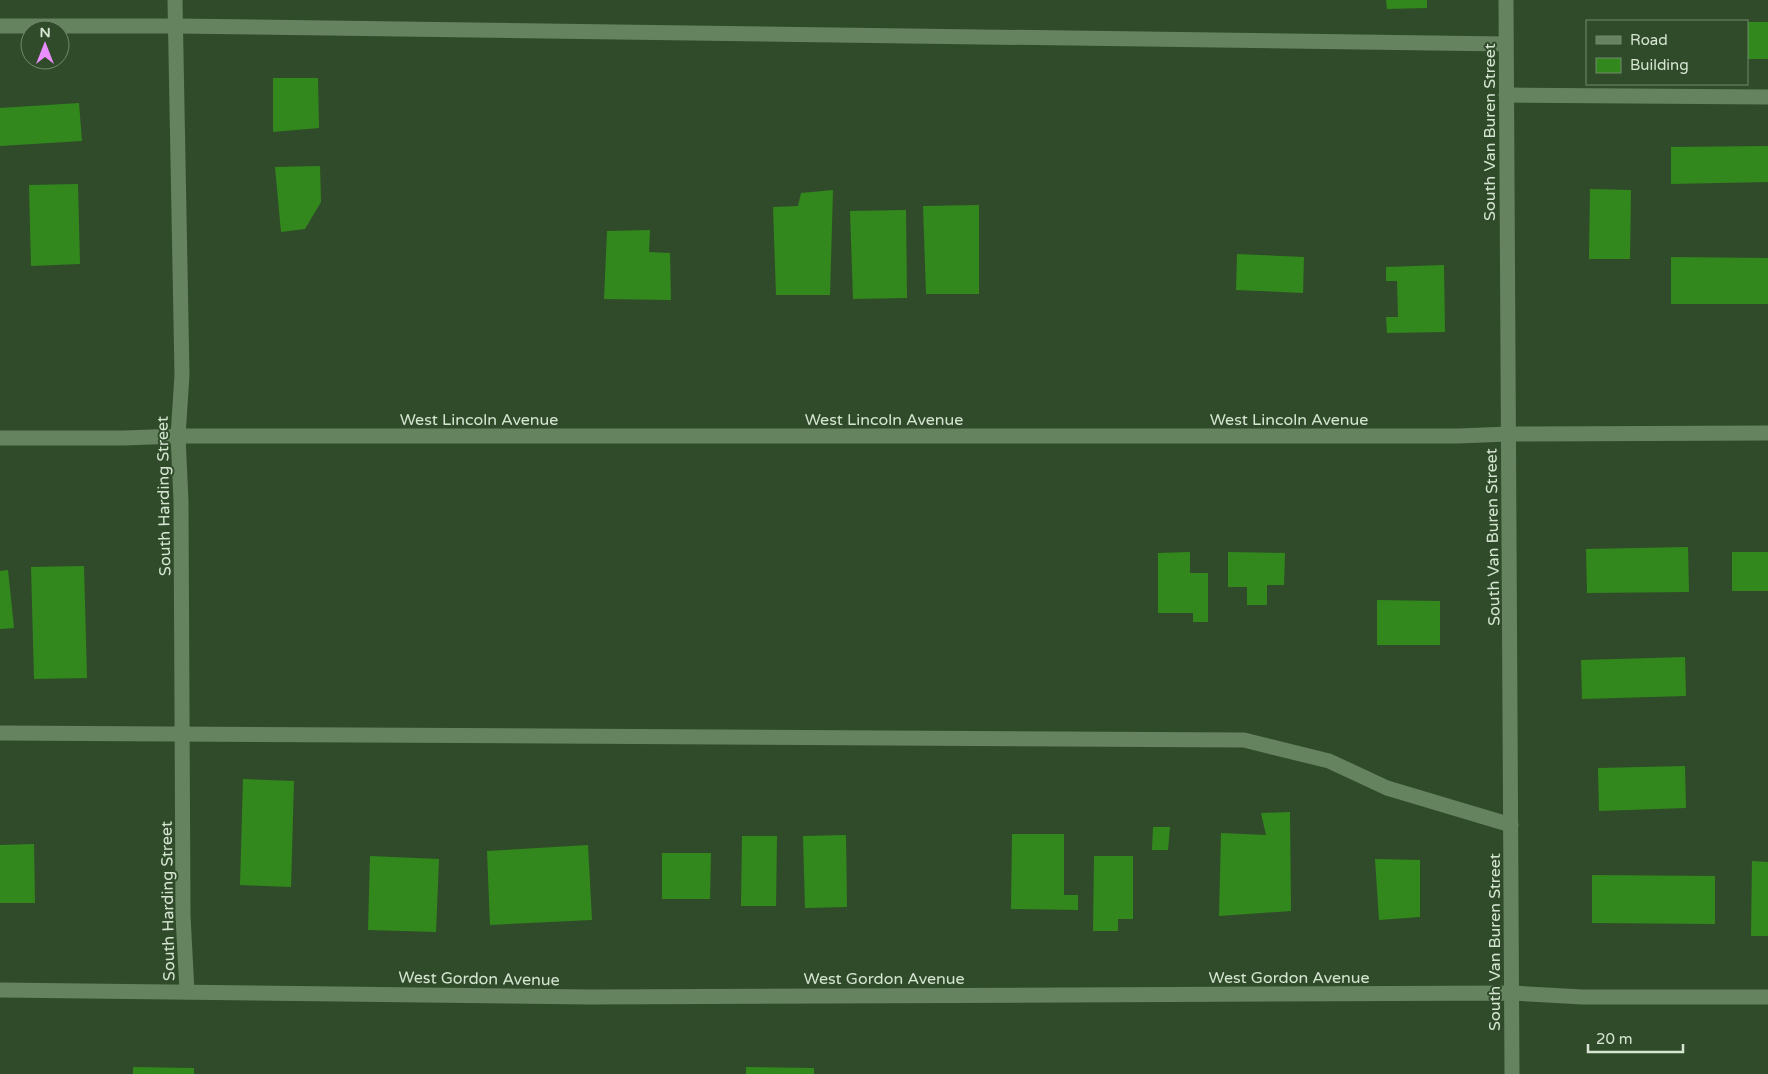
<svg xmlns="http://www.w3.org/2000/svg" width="1768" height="1074" viewBox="0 0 1768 1074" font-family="'Varela Round',sans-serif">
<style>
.building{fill:#32881d}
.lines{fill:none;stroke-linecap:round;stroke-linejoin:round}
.service{stroke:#65835f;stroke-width:15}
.minor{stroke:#65835f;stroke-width:15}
.tertiary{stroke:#65835f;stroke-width:15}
.labels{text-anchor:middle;stroke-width:4;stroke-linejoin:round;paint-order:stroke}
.street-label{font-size:16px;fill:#d5e5d2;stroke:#304b2a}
</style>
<rect width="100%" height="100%" fill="#304b2a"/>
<g class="building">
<polygon points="1386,0 1427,0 1427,8 1387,9"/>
<rect x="1747" y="22" width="21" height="37"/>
<polygon points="273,78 318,78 319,128 273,132"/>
<polygon points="79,103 82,141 0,146 0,108"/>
<polygon points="1768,146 1768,182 1671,184 1671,147"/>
<polygon points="320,166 321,202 305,229 281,232 275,167"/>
<polygon points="78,184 80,264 31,266 29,185"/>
<polygon points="1590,189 1631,190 1630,259 1589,259"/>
<polygon points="833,190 830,295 776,295 773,207 798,206 801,193"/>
<polygon points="979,205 979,294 926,294 923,206"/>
<polygon points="906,210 907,298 853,299 850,211"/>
<polygon points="650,230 649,252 670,253 671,300 604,299 607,231"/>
<polygon points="1237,254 1304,257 1303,293 1236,290"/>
<polygon points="1671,257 1768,258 1768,304 1671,304"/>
<polygon points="1444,265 1445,332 1387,333 1386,317 1398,317 1397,281 1386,281 1386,267"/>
<polygon points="1688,547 1689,592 1587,593 1586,549"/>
<polygon points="1190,552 1190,573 1208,573 1208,622 1193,622 1193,613 1158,613 1158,553"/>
<polygon points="1228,552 1285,553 1284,585 1267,585 1267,605 1247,605 1247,587 1228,587"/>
<rect x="1732" y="552" width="36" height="39"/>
<polygon points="84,566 87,678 34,679 31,567"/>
<polygon points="8,570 14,628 0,629 0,571"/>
<polygon points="1377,600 1440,601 1440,645 1377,645"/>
<polygon points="1685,657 1686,696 1582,699 1581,660"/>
<polygon points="1685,766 1686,808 1599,811 1598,768"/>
<polygon points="243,779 294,781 291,887 240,885"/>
<polygon points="1290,812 1291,911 1219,916 1221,833 1266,835 1261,813"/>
<polygon points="1153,827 1170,827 1168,850 1152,850"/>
<polygon points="1012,834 1064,834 1064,895 1078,895 1078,910 1011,909"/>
<polygon points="846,835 847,907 805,908 803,836"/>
<polygon points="742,836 777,836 776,906 741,906"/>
<polygon points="34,844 35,903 0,903 0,845"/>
<polygon points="588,845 592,920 490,925 487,851"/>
<polygon points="662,853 711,853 710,899 662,899"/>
<polygon points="370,856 439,859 436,932 368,930"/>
<polygon points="1094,856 1133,856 1133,919 1118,919 1118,931 1093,931"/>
<polygon points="1375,859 1420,860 1420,917 1379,920"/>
<polygon points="1752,861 1768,862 1768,936 1751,936"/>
<polygon points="1592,875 1715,876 1715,924 1592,923"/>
<polygon points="133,1067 194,1068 194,1074 133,1074"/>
<polygon points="746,1067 814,1068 814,1074 746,1074"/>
</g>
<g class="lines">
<g class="service">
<polyline points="0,26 176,26 1506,44"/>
<polyline points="1506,95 1768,97"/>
<polyline points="0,733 1244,740 1329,761 1387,788 1511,825"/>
</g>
<g class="minor">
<polyline points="175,0 182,375 178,436 181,501 183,916 187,992"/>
<polyline points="1506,0 1512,1074"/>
<polyline points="0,438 124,438 178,436 1458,436 1508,434 1768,433"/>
</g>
<polyline class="tertiary" points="0,990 590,997 1512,993 1583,997 1768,997"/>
</g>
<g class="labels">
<g class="street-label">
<text transform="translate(1489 132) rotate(-90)" y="6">South Van Buren Street</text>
<text x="479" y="425">West Lincoln Avenue</text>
<text x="884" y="425">West Lincoln Avenue</text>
<text x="1289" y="425">West Lincoln Avenue</text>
<text transform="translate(163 496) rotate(-91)" y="6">South Harding Street</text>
<text transform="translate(1492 537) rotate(-91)" y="6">South Van Buren Street</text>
<text transform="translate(167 901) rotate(-91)" y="6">South Harding Street</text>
<text transform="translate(1494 942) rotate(-90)" y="6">South Van Buren Street</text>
<text x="1289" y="983">West Gordon Avenue</text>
<text transform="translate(479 978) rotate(1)" y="6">West Gordon Avenue</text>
<text x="884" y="984">West Gordon Avenue</text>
</g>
</g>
<rect x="1586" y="20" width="162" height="65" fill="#304b2a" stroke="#72896d"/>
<rect x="1596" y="36" width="25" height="8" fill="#65835f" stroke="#72896d"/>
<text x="1630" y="45" font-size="15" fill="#d5e5d2">Road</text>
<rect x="1596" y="58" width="25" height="15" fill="#32881d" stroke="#72896d"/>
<text x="1630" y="70" font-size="15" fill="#d5e5d2">Building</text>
<g transform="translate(45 45)"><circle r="24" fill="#304b2a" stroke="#72896d"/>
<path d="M0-4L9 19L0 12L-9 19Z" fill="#ea8dfd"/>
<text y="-8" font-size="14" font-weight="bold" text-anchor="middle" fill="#d5e5d2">N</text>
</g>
<path d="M1588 1044v8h95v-8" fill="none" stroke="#d5e5d2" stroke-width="2.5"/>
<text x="1596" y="1044" font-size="15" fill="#d5e5d2" stroke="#304b2a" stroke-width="4" paint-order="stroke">20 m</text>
</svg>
